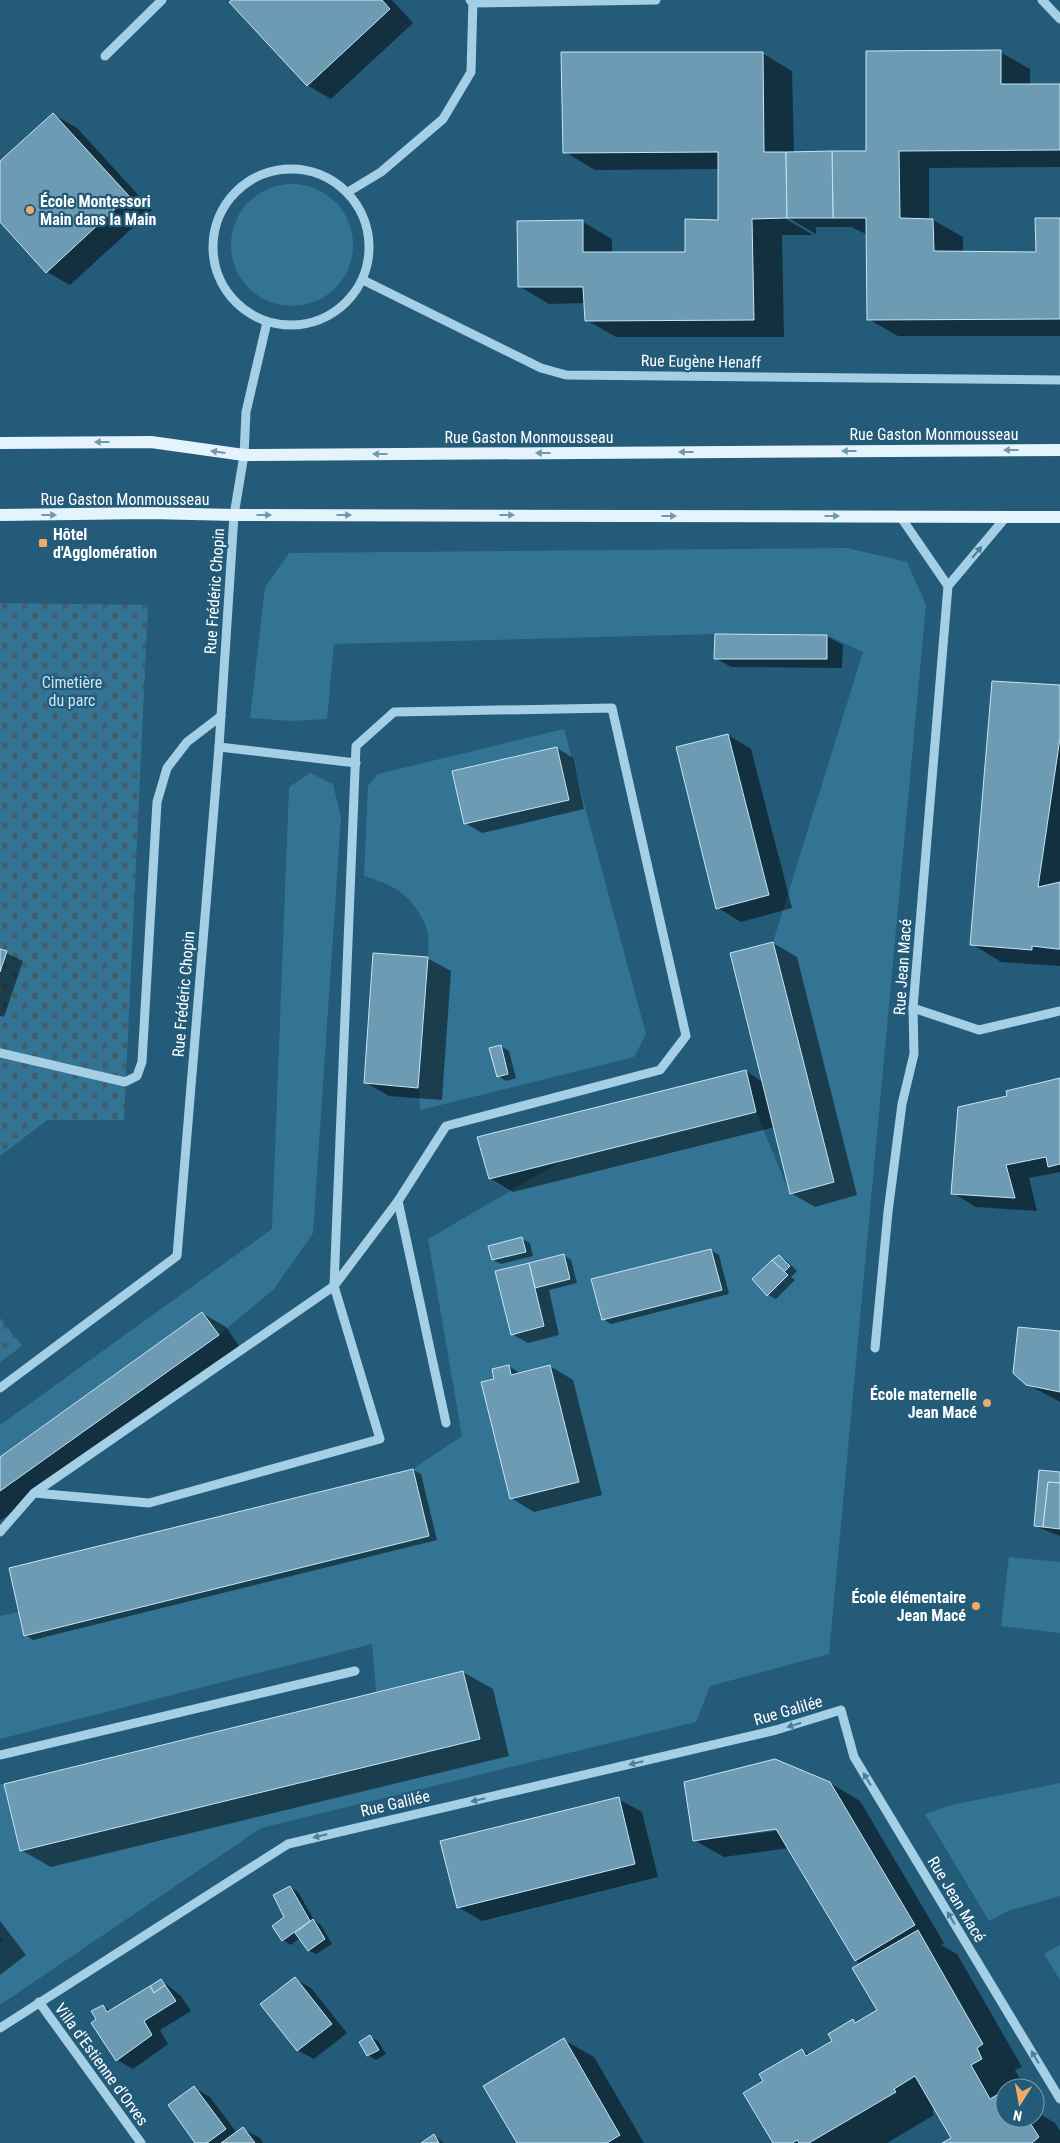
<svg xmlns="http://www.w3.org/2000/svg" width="1060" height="2143" viewBox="0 0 1060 2143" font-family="'Roboto Condensed',sans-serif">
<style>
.green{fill:#337495}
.cemetery{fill:url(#cemetery-stones)}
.shadow{fill:#0007;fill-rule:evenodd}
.building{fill:#6c9bb3;stroke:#c7e5f3}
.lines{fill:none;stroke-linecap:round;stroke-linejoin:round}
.minor{stroke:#a5cfe4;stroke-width:9}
.major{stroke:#e5f3fc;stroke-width:12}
.oneway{fill:#7198ad}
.oneway2{fill:#4a7e99}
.poi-dot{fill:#efab68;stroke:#235b79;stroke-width:2}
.labels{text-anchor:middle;stroke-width:4.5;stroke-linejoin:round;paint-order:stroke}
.poi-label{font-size:16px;font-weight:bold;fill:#fff;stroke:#235b79;text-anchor:start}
.street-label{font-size:16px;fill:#fff;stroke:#235b79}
.park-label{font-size:16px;fill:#c7e5f3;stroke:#235b79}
</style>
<defs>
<pattern id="cemetery-stones" width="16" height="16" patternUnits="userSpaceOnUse" patternTransform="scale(1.25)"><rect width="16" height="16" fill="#337495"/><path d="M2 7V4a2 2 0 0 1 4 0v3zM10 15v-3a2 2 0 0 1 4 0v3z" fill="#425c69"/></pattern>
</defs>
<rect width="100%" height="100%" fill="#235b79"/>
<g class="green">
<circle cx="292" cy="245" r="61"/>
<polygon points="847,548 907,562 926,605 829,1654 710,1686 696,1722 261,1828 0,2005 0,1943 3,1941 0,1936 0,1784 4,1784 20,1850 480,1739 463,1671 376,1692 372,1644 0,1739 0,1616 19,1612 24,1636 429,1536 413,1469 462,1436 428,1239 560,1162 756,1112 790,1194 834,1182 773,942 863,652 827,635 715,634 334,644 327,719 291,721 250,718 265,587 289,553"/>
<path d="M564 729 646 1034 634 1057 420 1110C417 1067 423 1023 426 980 427 966 431 938 426 926 411 894 396 886 364 876L368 786 378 774Z"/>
<polygon points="310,773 333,784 341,817 313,1233 274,1289 219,1335 202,1312 0,1457 0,1425 272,1229 289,787"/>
<polygon points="1009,1557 1060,1562 1060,1633 1001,1626"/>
<polygon points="1060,1783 1060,1896 1008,1911 989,1921 925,1814 952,1805"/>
<polygon points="1060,1945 1060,1980 1044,1954"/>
</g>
<g class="cemetery">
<polygon points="0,603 148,605 124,1120 47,1120 0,1156"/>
<polygon points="0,1318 22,1346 0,1362"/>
</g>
<g class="shadow">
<polygon points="234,0 392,0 413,23 331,99 307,85"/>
<polygon points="1000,52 1030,69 1030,86 1060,85 1060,167 929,168 929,220 933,220 963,237 963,253 1037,253 1060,219 1060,336 898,336 868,319 868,235 851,227 816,227 816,234 782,214 781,216 813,235 782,235 784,337 616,337 586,320 585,303 549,304 519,286 583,222 612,239 612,254 686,253 719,221 719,169 595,170 565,152 762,53 792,71 794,153 868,152"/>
<polygon points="54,115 77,128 152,210 70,285 47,272 0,220 0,163"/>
<polygon points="826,636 843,645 842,668 731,667 715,658"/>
<polygon points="1060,687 1060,966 1001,962 972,944"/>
<polygon points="728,735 751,749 792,908 741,922 718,908"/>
<polygon points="557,748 573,758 584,809 482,833 465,823"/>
<polygon points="773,943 797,957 857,1195 815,1207 791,1193 775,1127 513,1192 490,1178 746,1071 763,1082"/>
<polygon points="0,950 23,961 4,1017 0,1016"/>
<polygon points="427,958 451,971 442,1100 389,1096 365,1082"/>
<polygon points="501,1046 509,1051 516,1078 506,1081 498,1076"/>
<polygon points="1060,1079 1060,1172 1029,1178 1037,1211 976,1207 953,1193 1009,1097"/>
<polygon points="522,1239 530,1243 533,1256 501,1264 493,1260"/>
<polygon points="711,1250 719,1255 729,1294 611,1324 603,1319"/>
<polygon points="564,1255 571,1260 577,1283 549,1290 559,1335 528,1343 512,1334 496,1272"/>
<polygon points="779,1256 787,1261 797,1271 791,1277 795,1280 776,1299 768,1295"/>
<polygon points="202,1313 226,1327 241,1349 0,1521 0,1458"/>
<polygon points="1060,1332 1060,1402 1027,1384"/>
<polygon points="509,1366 521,1374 550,1366 573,1380 602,1495 534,1512 511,1498 496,1380"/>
<polygon points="413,1470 421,1474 437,1540 33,1640 25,1635 10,1569"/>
<polygon points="1060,1473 1060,1536 1035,1526"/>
<polygon points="463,1672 493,1689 509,1756 51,1867 21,1850"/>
<path d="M830 1783 860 1801 944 1943 941 1945 957 1954 1022 2067 1015 2070 1021 2081 1010 2088H1005V2118H1035V2111L1055 2123 1060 2131V2143H945L953 2138 936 2109 932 2111 934 2115 887 2143H775L764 2082 802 2050 810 2055 834 2041 853 2020 858 2023 878 2011 861 1964 856 1961 789 1848 724 1857 694 1840ZM782 1827 783 1830 719 1838V1836Z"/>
<polygon points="618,1799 642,1812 658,1877 482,1921 458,1907"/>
<polygon points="290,1887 298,1892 314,1920 321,1925 332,1944 316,1954 308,1950 300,1938 291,1945 283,1940 273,1926 286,1918"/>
<polygon points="0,1921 26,1955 0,1975"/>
<polygon points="295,1979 311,1988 347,2033 314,2059 297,2050"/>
<polygon points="161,1980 181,1996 191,2011 160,2030 168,2044 133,2069 117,2060 98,2020 102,2006 111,2011"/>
<polygon points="370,2037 378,2041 386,2054 376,2060 368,2055"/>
<polygon points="564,2040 594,2057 644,2143 518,2143"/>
<polygon points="194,2088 210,2097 237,2133 243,2129 260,2138 263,2143 197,2143"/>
<polygon points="434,2135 444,2143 423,2143"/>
</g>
<g class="building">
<polygon points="232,0 382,0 390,9 307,86 229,2"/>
<polygon points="1001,50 1001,84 1060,84 1060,150 899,151 900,218 933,219 934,251 1036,252 1035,218 1060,218 1060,319 867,320 866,218 833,218 832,151 866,151 866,51"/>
<polygon points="561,52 763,52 764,152 786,152 787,218 752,219 754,320 585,321 583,287 518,287 517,221 583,220 583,252 685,252 685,219 718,220 718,152 563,153"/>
<polygon points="53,113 129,196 46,273 0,222 0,161"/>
<polygon points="832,151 833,218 787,218 786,152"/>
<polygon points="715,634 827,635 827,659 714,659"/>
<polygon points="992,681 1060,685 1060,738 1038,887 1060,882 1060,949 1057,949 1032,946 1032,950 970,945"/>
<polygon points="728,734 769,895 716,909 676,747"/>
<polygon points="557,747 569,800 464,824 452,771"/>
<polygon points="773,942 834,1182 790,1194 730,953"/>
<polygon points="0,949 7,951 0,972"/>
<polygon points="373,953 428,957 418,1088 364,1083"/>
<polygon points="501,1045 508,1074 497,1077 489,1048"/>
<polygon points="746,1070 756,1112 489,1179 477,1137"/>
<polygon points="1060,1078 1060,1164 1048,1167 1046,1157 1006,1165 1015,1198 951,1194 958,1107 1007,1096 1006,1091"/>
<polygon points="522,1237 526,1252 492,1260 488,1246"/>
<polygon points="711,1249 722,1290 602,1320 591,1279"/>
<polygon points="564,1254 570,1279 535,1288 529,1263"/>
<polygon points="779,1255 790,1266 784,1272 772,1260"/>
<polygon points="772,1260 788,1275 767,1296 752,1279"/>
<polygon points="529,1263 544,1326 511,1335 495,1271"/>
<polygon points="202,1312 219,1335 0,1491 0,1457"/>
<polygon points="1018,1327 1060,1331 1060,1392 1026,1385 1013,1373"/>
<polygon points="509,1365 511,1375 550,1365 579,1482 510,1499 481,1382 494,1379 492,1369"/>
<polygon points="413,1469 429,1536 24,1636 9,1568"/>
<polygon points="1039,1470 1060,1472 1060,1483 1048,1482 1043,1527 1034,1526"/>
<polygon points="1048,1482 1060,1483 1060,1529 1043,1527"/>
<polygon points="463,1671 480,1739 20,1851 4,1784"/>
<polygon points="775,1759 830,1782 915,1925 855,1961 776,1829 693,1841 684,1782"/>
<polygon points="619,1797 635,1864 457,1908 440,1841"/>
<polygon points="290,1886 310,1921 282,1941 272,1926 284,1917 273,1895"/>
<polygon points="313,1919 325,1939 308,1951 295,1933"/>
<polygon points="918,1930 983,2044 977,2048 982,2059 971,2065 990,2099 1002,2092 1005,2097 1005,2118 1027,2118 1039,2137 1032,2143 942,2143 951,2138 915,2076 894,2089 896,2092 809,2143 799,2143 797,2140 792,2143 773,2143 743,2093 763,2081 759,2074 802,2049 806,2056 832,2041 828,2034 853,2019 855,2023 877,2010 852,1968"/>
<polygon points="295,1977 332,2024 297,2051 260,2004"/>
<polygon points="161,1979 165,1985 154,1993 150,1986"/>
<polygon points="165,1985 176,2001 144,2021 152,2035 116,2061 91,2023 96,2019 91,2011 103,2005 107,2012 150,1986 154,1993"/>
<polygon points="370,2035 379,2050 367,2056 359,2042"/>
<polygon points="564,2038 620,2135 607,2143 517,2143 483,2086"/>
<polygon points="194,2086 226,2129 207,2143 195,2143 168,2105"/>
<polygon points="243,2127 255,2143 221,2143"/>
<polygon points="434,2134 439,2143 421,2143"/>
</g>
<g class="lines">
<g class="minor">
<polyline points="470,0 473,3 656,0"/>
<polyline points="1042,0 1060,19"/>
<polyline points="105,56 162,0"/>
<circle cx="291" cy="247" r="78"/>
<polyline points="348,192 381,172 443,119 471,72 473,0"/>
<polyline points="363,280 541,368 566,375 1060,380"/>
<polyline points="900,516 948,586"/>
<polygon points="612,708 686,1036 660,1070 446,1126 398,1201 334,1286 356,746 394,712"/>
<polyline points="219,747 356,763"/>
<polyline points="913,1008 979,1030 1060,1011"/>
<polyline points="0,1053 125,1082 137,1076 142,1062 157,802 167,768 187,742 221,716"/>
<polyline points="398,1201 446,1423"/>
<polyline points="875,1348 888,1212 902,1104 914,1054 913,1008 948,586 1006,517"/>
<polyline points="0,1388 177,1256 219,747 234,515 244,455 246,412 267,322"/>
<polyline points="0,1532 34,1493 334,1286 380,1439 149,1503 34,1493"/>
<polyline points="0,1755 355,1671"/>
<polyline points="39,2002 141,2143"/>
<polyline points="0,2028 288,1844 776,1730 841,1710 854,1757 1060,2099"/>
</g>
<g class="major">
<polyline points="0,443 151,442 244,455 1060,450"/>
<polyline points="0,515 149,513 234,515 1060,517"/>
</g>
</g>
<defs><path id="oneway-solid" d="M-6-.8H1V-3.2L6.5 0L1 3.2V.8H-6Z" transform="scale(1.25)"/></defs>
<g class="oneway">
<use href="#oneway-solid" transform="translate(102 442) rotate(180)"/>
<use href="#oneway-solid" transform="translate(1011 450) rotate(180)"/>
<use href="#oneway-solid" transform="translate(849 451) rotate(180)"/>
<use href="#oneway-solid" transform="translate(218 452) rotate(-172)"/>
<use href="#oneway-solid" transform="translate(686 452) rotate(180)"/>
<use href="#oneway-solid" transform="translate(543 453) rotate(180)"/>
<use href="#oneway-solid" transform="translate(380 454) rotate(180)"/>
<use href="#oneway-solid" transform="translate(49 515)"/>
<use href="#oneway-solid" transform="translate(264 515)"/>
<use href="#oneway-solid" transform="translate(344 515)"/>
<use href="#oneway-solid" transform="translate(507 515)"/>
<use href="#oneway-solid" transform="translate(669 516)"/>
<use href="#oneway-solid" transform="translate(832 516)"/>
</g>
<g class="oneway2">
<use href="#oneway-solid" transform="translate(977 552) rotate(-50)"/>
<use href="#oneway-solid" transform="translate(794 1725) rotate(163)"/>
<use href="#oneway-solid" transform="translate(636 1763) rotate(167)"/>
<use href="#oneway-solid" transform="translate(867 1779) rotate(-121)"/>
<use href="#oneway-solid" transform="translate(478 1800) rotate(167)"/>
<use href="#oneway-solid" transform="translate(320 1836) rotate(167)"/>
<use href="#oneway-solid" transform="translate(951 1918) rotate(-121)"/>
<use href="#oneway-solid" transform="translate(1035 2057) rotate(-121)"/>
</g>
<g class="poi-dot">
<circle cx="30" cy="210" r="5"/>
<rect x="38" y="538" width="10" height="10" rx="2.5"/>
<circle cx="987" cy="1403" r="5"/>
<circle cx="976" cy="1606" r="5"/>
</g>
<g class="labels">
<g class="poi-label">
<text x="40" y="207">École Montessori<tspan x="40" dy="18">Main dans la Main</tspan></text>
<text x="53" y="540">Hôtel<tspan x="53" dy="18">d'Agglomération</tspan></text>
<text x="977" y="1400" text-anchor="end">École maternelle<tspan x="977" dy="18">Jean Macé</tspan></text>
<text x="966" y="1603" text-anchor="end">École élémentaire<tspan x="966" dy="18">Jean Macé</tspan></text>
</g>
<g class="street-label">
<text transform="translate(701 361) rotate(1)" y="6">Rue Eugène Henaff</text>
<text x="934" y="440">Rue Gaston Monmousseau</text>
<text x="529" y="443">Rue Gaston Monmousseau</text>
<text x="125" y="505">Rue Gaston Monmousseau</text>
<text transform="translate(214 591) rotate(-86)" y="6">Rue Frédéric Chopin</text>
<text transform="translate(902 967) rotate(-86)" y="6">Rue Jean Macé</text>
<text transform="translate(183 994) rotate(-85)" y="6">Rue Frédéric Chopin</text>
<text transform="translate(788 1710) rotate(-16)" y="6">Rue Galilée</text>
<text transform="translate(395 1803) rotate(-13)" y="6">Rue Galilée</text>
<text transform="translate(957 1899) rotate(59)" y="6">Rue Jean Macé</text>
<text transform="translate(102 2064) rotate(54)" y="6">Villa d'Estienne d'Orves</text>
</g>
<g class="park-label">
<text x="72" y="688">Cimetière<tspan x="72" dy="18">du parc</tspan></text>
</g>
</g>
<g transform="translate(1020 2103) rotate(191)"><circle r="24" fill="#235b79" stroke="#7b9daf"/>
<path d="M0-4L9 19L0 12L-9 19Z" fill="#efab68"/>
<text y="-8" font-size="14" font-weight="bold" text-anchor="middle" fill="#ffffff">N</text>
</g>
</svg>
